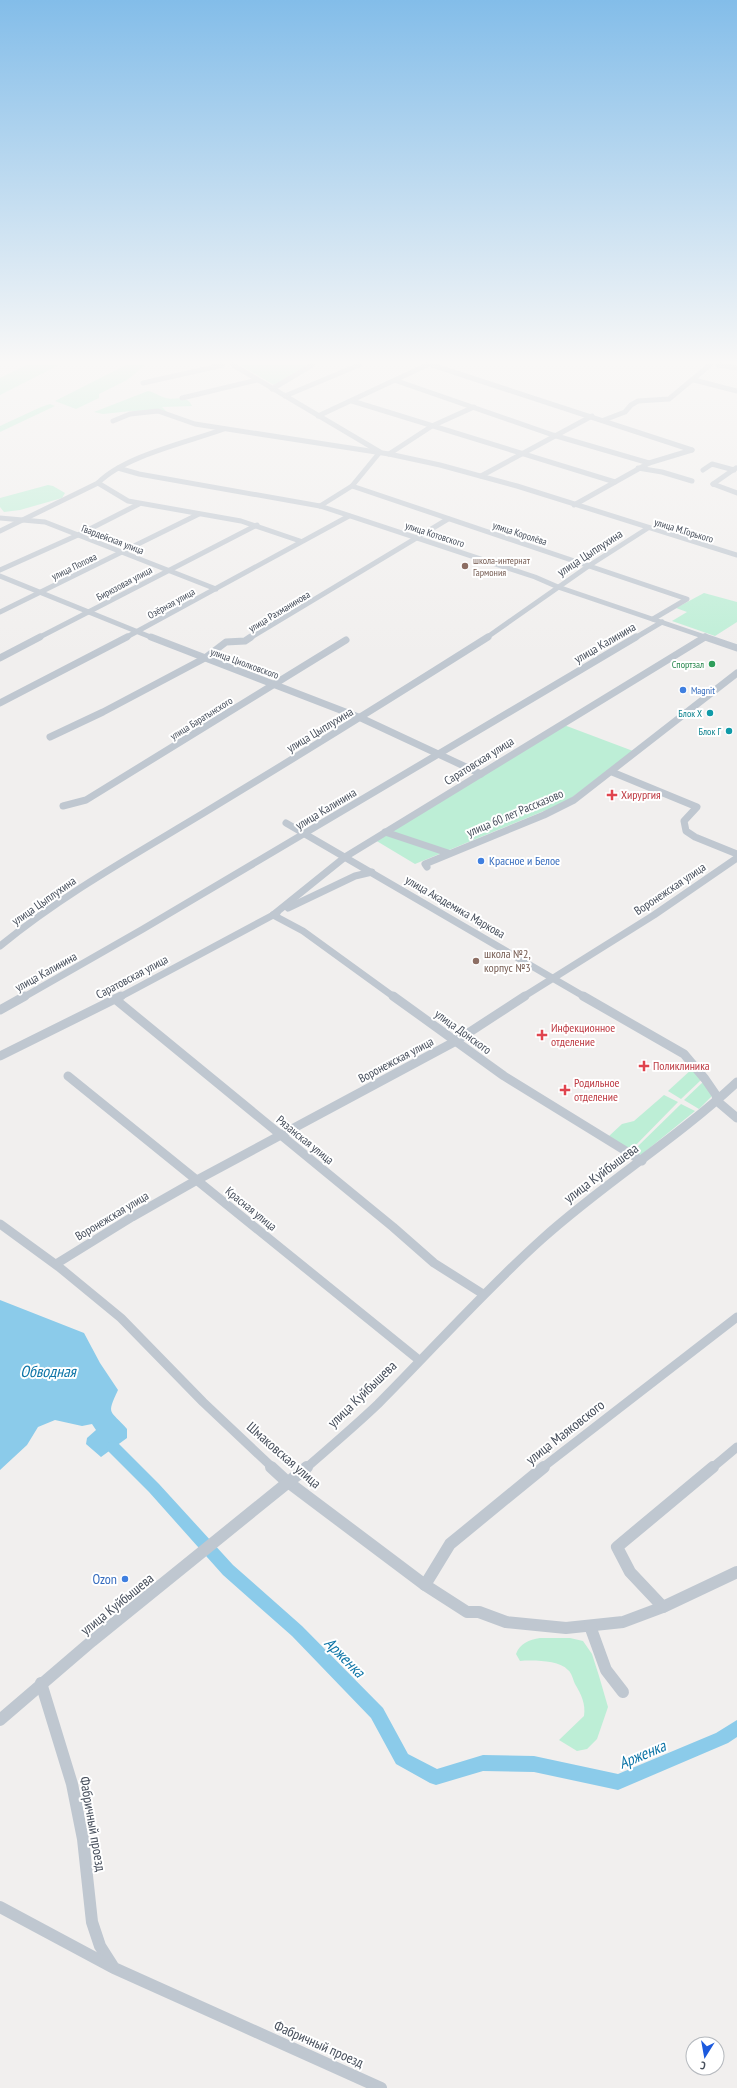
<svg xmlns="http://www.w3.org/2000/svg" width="737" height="2088" viewBox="0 0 737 2088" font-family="'PT Sans Narrow',sans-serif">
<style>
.green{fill:#bdeed6}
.water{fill:#8bcbea}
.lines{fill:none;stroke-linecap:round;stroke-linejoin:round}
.river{fill:#8bcbea;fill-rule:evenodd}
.minor-far3{stroke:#bfc7d0;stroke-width:5}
.minor-far2{stroke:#bfc7d0;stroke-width:7}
.minor-far1{stroke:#bfc7d0;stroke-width:9}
.minor{stroke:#bfc7d0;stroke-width:12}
.education-dot{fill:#8d6e63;stroke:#fff;stroke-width:1.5}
.leisure-dot{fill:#2e9e5b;stroke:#fff;stroke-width:1.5}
.shop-dot{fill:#3f7fe0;stroke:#fff;stroke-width:1.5}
.culture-dot{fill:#0f9aa8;stroke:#fff;stroke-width:1.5}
.health-dot{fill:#e0444e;stroke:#fff;stroke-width:1.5}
.labels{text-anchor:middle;stroke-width:4;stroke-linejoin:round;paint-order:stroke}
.far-street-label{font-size:10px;fill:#474f5c;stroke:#fff}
.far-education-label{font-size:10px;fill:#785e54;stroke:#fff;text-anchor:start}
.far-leisure-label{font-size:10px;fill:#27864d;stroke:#fff;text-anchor:end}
.far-shop-label{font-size:10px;fill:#366cbe;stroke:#fff;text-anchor:start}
.far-culture-label{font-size:10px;fill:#0d838f;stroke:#fff;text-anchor:end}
.street-label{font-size:12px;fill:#474f5c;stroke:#fff}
.health-label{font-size:12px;fill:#be3a42;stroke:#fff;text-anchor:start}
.shop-label{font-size:12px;fill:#366cbe;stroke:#fff;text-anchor:start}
.education-label{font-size:12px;fill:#785e54;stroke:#fff;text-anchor:start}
.near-street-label{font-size:14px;fill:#474f5c;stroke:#fff}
.near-shop-label{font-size:14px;fill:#366cbe;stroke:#fff;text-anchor:end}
.near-water-label{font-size:16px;font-style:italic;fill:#0e75a7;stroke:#fff}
</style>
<rect width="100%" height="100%" fill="#f1efee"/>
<g class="green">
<polygon points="26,365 59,365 0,395 0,378"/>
<polygon points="126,365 145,365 127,380 99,394 99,398 76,409 55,401"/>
<polygon points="240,365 307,365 274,385"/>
<path d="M148 391C154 392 159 396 166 398 175 401 186 393 192 406L162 407 167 412 131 411 103 414 94 412Z"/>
<polygon points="50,404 55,406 0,432 0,426 41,407"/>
<polygon points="48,485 53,486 65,493 62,498 20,510 4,512 0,507 0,498"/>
<polygon points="704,593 737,602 737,622 715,636 672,621 687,612 676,608"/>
<polygon points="564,725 633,751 566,802 415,864 375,840"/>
<polygon points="692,1069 701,1080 681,1099 668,1091"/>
<polygon points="703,1082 712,1096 699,1109 684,1100"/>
<polygon points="664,1095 678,1102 631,1150 608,1137 622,1124 634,1121"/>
<polygon points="681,1104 695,1111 641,1155 633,1151"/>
<path d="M540 1638H570L583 1641 592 1654 599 1676 608 1707 597 1739 587 1749 577 1751 559 1740 584 1716C586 1704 581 1694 575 1684 573 1680 572 1673 568 1670 559 1660 532 1660 520 1661L516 1654C520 1643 529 1640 540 1638Z"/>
</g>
<path class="water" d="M0 1300 84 1333 100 1363 118 1390C106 1416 110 1409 127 1429V1438L101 1457 86 1444 87 1438 96 1430 92 1424 82 1426 55 1420 38 1427 27 1445 0 1470Z"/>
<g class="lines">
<polygon class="river" points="113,1441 118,1443 159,1484 233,1565 302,1626 383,1708 408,1754 437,1769 483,1755 534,1756 618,1774 716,1733 737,1720 737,1737 728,1743 618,1790 534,1772 483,1771 436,1785 430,1783 396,1764 371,1718 292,1636 223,1575 149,1492 108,1451 106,1447 108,1443"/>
<g class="minor-far3">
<polyline points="233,365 380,452 352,486 687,599 653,619"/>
<polyline points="432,365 692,450"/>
<polyline points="718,365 737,368"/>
<polyline points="694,380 737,391"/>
<polyline points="397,381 553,435 649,463"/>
<polyline points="143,383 223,365"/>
<polyline points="272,389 312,365"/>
<polyline points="285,396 359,365"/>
<polyline points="182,398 257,380"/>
<polyline points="352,401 615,482"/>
<polyline points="318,416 427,365"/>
<polyline points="604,420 625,412 631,405 638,401 669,399 710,365"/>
<polyline points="113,421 130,414 158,411 195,424 389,454 440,465 517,486 737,555"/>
<polyline points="389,454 432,426 474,407"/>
<polyline points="118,468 139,474 320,506 535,577 558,587 708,638"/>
<polyline points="638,468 662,472 692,481"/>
<polyline points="703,470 712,464 734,470"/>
<polyline points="481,476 592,416"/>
<polyline points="98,483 128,501 241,521 300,541"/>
<polyline points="713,484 736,468"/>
<polyline points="713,484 737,493"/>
<polyline points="574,505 649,463 692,450"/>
<polyline points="320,506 352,486"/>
<polyline points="0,518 45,522 216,589"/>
<path d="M0 531 98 483C124 456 188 442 224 429"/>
<polyline points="0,570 78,535 139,504"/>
<polyline points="0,576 153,638"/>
<polyline points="0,612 199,514"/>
<polyline points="38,638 257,525"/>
<polyline points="125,638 349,516"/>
<polyline points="250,638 448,519"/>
<polyline points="486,638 590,565 648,528"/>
<polyline points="635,638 662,622"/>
<polyline points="703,638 705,637"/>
</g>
<g class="minor-far2">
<polyline points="151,637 361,718 481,774"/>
<polyline points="705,637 737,648"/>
<polyline points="0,658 40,637"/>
<polyline points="0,703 127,637"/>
<polyline points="50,737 103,712 205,658 226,642 245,641 251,637"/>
<polyline points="612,772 697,807 684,821 686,831 695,837 737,854"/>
<polyline points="63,806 86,800 346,640"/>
<polyline points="286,823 585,997"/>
<polyline points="385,832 448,853"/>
<polyline points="427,867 425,864 544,815 574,800 737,673"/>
<polyline points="288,908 355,876 372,872"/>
<polyline points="273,915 345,857 705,637"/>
<polyline points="273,915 303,931 394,997"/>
<path d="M0 946C62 895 134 855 202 814 298 756 393 697 488 637"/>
<polyline points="24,997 143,929 636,637"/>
<polyline points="120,997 277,913"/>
<polyline points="523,997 654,915 737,858"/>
</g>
<g class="minor-far1">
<polyline points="393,996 504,1076 642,1161"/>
<polyline points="583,996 684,1054 705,1079 716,1095 717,1101 737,1118"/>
<polyline points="115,999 393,1227 434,1263 483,1294"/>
<polyline points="0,1010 25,996"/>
<polyline points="0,1056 121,996"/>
<polyline points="68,1076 419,1360"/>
<polyline points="0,1224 59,1267 121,1318 203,1402 273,1468"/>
<polyline points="56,1264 132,1217 197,1180 456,1041 525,996"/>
<path d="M306 1468C330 1447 355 1426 378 1404 433 1349 484 1291 542 1239 604 1183 676 1139 737 1082"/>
<polyline points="542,1468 737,1317"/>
<polyline points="712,1468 737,1447"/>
</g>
<g class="minor">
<polyline points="271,1467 284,1479 425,1585 467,1612 479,1612 506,1622 566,1628 623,1622 663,1607 737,1572"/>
<polyline points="425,1585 450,1544 544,1467"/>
<polyline points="663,1607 630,1572 617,1547 713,1467"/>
<polyline points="590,1626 606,1670 623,1692"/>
<polyline points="41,1683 72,1784 83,1839 92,1922 100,1946 114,1968 381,2088"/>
<polyline points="0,1720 92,1641 307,1467"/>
<polyline points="0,1907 112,1967"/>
</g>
</g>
<linearGradient id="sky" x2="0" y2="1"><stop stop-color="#83bde9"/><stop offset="0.55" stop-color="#f9f8f7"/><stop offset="1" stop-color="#f9f8f7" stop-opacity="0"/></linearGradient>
<rect width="737" height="658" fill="url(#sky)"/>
<g class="education-dot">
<circle cx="465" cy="566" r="4"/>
<circle cx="476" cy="961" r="4"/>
</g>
<circle class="leisure-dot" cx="712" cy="664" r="4"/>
<g class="shop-dot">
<circle cx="683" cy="690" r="4"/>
<circle cx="481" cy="861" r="4"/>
<circle cx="125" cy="1579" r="4"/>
</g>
<g class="culture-dot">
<circle cx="710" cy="713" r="4"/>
<circle cx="729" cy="731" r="4"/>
</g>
<g class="health-dot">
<path d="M610 789h4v4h4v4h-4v4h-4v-4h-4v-4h4z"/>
<path d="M540 1029h4v4h4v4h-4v4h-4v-4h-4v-4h4z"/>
<path d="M642 1060h4v4h4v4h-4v4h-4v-4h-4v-4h4z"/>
<path d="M563 1084h4v4h4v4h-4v4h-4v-4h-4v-4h4z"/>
</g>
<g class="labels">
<g class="far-street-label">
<text transform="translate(684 530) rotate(17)" y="4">улица М.Горького</text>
<text transform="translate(520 533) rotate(18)" y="4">улица Королёва</text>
<text transform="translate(435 534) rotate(18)" y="4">улица Котовского</text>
<text transform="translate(113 539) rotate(21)" y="4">Гвардейская улица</text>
<text transform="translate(74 566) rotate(-26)" y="4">улица Попова</text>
<text transform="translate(124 583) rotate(-28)" y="4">Бирюзовая улица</text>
<text transform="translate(171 603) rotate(-29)" y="4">Озёрная улица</text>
<text transform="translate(279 611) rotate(-31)" y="4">улица Рахманинова</text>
<text transform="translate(245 663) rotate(20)" y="4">улица Циолковского</text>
<text transform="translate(201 718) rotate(-32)" y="4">улица Баратынского</text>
</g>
<g class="far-education-label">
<text x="473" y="564">школа-интернат<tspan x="473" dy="12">Гармония</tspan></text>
</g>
<g class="far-leisure-label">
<text x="704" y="668">Спортзал</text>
</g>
<g class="far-shop-label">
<text x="691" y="694">Magnit</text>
</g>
<g class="far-culture-label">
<text x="702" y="717">Блок Х</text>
<text x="721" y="735">Блок Г</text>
</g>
<g class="street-label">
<text transform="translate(590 553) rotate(-33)" y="4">улица Цыплухина</text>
<text transform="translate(605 643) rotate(-30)" y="4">улица Калинина</text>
<text transform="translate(320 730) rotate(-31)" y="4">улица Цыплухина</text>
<text transform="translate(479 761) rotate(-32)" y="4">Саратовская улица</text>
<text transform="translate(326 809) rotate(-31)" y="4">улица Калинина</text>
<text transform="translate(515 813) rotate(-23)" y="4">улица 60 лет Рассказово</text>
<text transform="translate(670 889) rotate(-34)" y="4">Воронежская улица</text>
<text transform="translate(44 901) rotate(-35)" y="4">улица Цыплухина</text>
<text transform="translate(455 907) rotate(30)" y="4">улица Академика Маркова</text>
<text transform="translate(46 972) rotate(-29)" y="4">улица Калинина</text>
<text transform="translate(132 977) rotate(-28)" y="4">Саратовская улица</text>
<text transform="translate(463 1032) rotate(36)" y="4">улица Донского</text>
<text transform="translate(396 1060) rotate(-28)" y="4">Воронежская улица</text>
<text transform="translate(305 1140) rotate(39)" y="4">Рязанская улица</text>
<text transform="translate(251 1209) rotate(39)" y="4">Красная улица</text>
<text transform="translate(112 1216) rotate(-31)" y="4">Воронежская улица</text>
</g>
<g class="health-label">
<text x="621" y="799">Хирургия</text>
<text x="551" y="1032">Инфекционное<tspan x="551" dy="14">отделение</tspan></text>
<text x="653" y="1070">Поликлиника</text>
<text x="574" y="1087">Родильное<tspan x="574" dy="14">отделение</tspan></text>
</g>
<g class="shop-label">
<text x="489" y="865">Красное и Белое</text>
</g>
<g class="education-label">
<text x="484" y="958">школа №2,<tspan x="484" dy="14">корпус №3</tspan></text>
</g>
<g class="near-street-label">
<text transform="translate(601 1173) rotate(-37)" y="5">улица Куйбышева</text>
<text transform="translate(362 1394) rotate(-44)" y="5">улица Куйбышева</text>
<text transform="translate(565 1432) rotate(-38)" y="5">улица Маяковского</text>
<text transform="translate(284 1455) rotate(41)" y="5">Шмаковская улица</text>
<text transform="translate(117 1604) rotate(-39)" y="5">улица Куйбышева</text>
<text transform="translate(93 1824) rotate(80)" y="5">Фабричный проезд</text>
<text transform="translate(319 2044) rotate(24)" y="5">Фабричный проезд</text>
</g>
<g class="near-shop-label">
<text x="117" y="1584">Ozon</text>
</g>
<g class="near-water-label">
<text x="48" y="1377">Обводная</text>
<text transform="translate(345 1657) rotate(45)" y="6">Арженка</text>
<text transform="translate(642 1754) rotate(-23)" y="6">Арженка</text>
</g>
</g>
<g transform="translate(705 2056) rotate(191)"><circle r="19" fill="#ffffff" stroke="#b5b9be"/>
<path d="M0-3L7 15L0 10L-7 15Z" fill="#1c5ade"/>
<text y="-6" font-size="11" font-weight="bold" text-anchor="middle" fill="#474f5c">С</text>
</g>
</svg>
